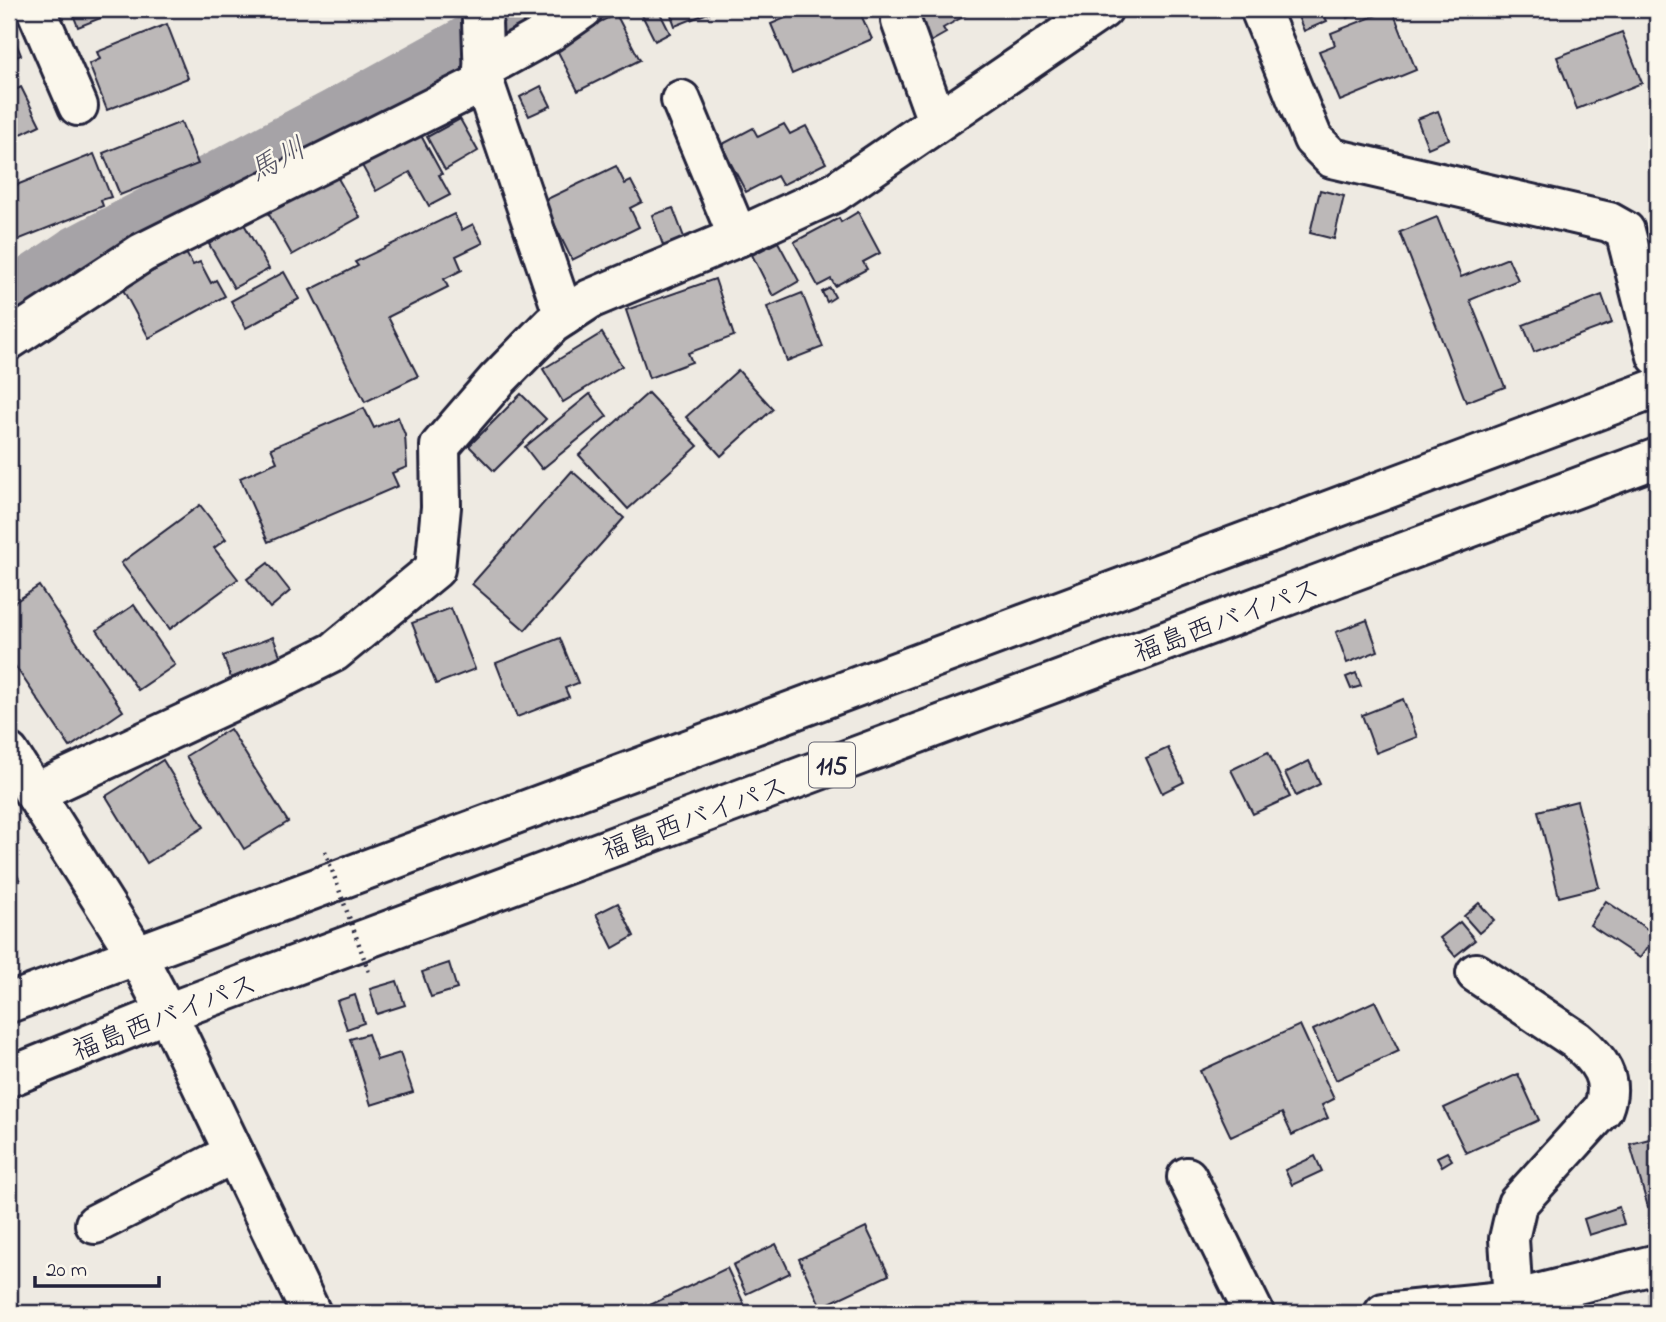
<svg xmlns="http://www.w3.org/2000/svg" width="1666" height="1322" viewBox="0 0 1666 1322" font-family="'Indie Flower','Klee One',sans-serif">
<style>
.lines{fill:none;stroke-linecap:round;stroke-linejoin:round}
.river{stroke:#a6a3a7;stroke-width:75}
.building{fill:#bcb8b8;stroke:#22223b;stroke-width:2}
.minor-casing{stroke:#22223b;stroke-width:44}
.highway-casing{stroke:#22223b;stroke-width:44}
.minor{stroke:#fbf7ec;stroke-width:38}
.highway{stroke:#fbf7ec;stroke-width:38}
.path-bridge{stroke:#22223b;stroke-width:4.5;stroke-dasharray:2 5;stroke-linecap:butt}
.labels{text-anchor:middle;stroke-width:5;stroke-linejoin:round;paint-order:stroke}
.shield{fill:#fbf7ec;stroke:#636270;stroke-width:2}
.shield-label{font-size:26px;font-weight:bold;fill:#22223b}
.street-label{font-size:28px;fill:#22223b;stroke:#fbf7ec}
.water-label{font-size:30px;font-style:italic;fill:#575666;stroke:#fbf7ec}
</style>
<rect width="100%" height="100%" fill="#eeeae2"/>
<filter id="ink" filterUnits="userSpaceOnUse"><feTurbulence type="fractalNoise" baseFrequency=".0143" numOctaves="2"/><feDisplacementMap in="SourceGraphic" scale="14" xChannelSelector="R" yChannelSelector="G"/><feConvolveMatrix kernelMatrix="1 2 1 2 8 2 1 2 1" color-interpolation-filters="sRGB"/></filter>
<g filter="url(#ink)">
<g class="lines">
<polyline class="river" points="9,311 80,263 341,125 529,21 546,9"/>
</g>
<g class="building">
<polygon points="71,9 123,9 78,27"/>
<polygon points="639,9 658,9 670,33 655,41"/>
<polygon points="669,9 718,9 675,26"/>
<polygon points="806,9 866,9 867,12 861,15 872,39 792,74 771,24"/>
<polygon points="915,9 977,9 943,28 946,33 930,42 912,11"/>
<polygon points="1310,9 1322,9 1327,21 1304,31 1297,14"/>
<polygon points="1348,9 1356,9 1358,14 1347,18 1344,11"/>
<polygon points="1392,9 1416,70 1340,101 1319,51 1335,45 1331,33"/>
<polygon points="616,14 640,60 578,91 554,44"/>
<polygon points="167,24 188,78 107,110 89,64 100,59 97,52"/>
<polygon points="9,26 21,55 9,60"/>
<polygon points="1622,32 1642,83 1577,109 1557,57"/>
<polygon points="541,86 551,106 529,116 520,97"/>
<polygon points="21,87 40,125 9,140 9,93"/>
<polygon points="1438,111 1449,139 1428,148 1417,119"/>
<polygon points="460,119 478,151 445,170 427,137"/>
<polygon points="181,122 198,164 120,195 103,153"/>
<polygon points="784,124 790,134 806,126 826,163 782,185 777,176 746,192 721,145 753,128 758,137"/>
<polygon points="418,130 442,174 439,175 450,195 429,206 410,172 376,191 360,162"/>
<polygon points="94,154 111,197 101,200 103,206 15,241 9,225 9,188"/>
<polygon points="616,166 625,184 631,181 642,202 630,208 639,227 572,260 543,201"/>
<polygon points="335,173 360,217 292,255 267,211"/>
<polygon points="1320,190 1344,196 1334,239 1310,233"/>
<polygon points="673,208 685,240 664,248 652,215"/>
<polygon points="858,212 880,253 863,262 867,269 835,286 831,279 818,286 794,242 839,218 841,222"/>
<polygon points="454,214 462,230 473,224 483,243 456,256 462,270 444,279 448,287 388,317 418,376 365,402 310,290 358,266 355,262"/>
<polygon points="1437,217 1461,277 1508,258 1518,280 1470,300 1505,387 1466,402 1400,232"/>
<polygon points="244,224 269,269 234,288 209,244"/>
<polygon points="778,242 799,281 773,296 752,255"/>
<polygon points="186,253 193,265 200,262 211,283 216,280 225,296 149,338 122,288"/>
<polygon points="284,272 299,299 246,328 231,301"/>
<polygon points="715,279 734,336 688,353 692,362 649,378 626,310"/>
<polygon points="830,288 835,297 827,302 822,292"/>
<polygon points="802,293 823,347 787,361 767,307"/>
<polygon points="1602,295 1612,323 1534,352 1523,325"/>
<polygon points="602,333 622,366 563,402 543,369"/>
<polygon points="738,370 773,409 721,456 686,417"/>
<polygon points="648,393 698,446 628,509 579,455"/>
<polygon points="521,394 546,419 494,471 469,446"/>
<polygon points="590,394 607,416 542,469 525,447"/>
<polygon points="364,408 374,428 398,417 405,435 407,467 392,473 398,486 268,542 240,478 277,462 271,448"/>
<polygon points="572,471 624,518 525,630 472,584"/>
<polygon points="200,505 226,539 214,548 238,579 170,629 121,563"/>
<polygon points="268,563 290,591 270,608 247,579"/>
<polygon points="39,586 123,711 70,747 9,657 9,606"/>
<polygon points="134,605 175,665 138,690 97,630"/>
<polygon points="451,608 475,669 436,684 412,623"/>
<polygon points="1367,620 1378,651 1347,663 1336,632"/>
<polygon points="273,637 281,658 231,678 223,656"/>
<polygon points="560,638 578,683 565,688 569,697 517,717 496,663"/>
<polygon points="1356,673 1361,686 1351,689 1346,677"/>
<polygon points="1403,699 1417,737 1376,753 1362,715"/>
<polygon points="230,729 288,822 244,849 186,756"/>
<polygon points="1168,748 1184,782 1162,793 1146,758"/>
<polygon points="1268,752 1290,797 1253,814 1231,770"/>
<polygon points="163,760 204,827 147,863 106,796"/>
<polygon points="1309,761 1320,784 1296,796 1285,773"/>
<polygon points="1577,801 1599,887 1559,897 1538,811"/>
<polygon points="9,859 20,881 9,886"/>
<polygon points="1606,901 1656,935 1640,958 1590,925"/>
<polygon points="618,903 634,936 613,948 596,914"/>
<polygon points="1479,903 1494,920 1479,933 1464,916"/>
<polygon points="1460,922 1475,940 1455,956 1440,938"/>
<polygon points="449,963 457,989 431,997 422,972"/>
<polygon points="397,981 405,1005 377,1014 370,989"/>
<polygon points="355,995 364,1023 347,1029 337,1001"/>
<polygon points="1375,1001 1399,1051 1336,1080 1313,1030"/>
<polygon points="1300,1025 1334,1099 1322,1105 1328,1118 1292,1135 1282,1113 1231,1137 1200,1071"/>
<polygon points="368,1034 377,1060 400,1053 413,1092 371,1105 350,1039"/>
<polygon points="1518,1074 1539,1120 1466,1153 1444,1108"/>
<polygon points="1657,1137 1657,1205 1648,1207 1630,1144"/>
<polygon points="1447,1152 1452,1160 1442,1166 1437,1157"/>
<polygon points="1315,1156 1322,1171 1292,1185 1285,1170"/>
<polygon points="1619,1207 1624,1224 1589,1235 1584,1219"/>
<polygon points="866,1227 889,1275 821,1307 799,1259"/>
<polygon points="776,1244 790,1273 746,1294 733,1265"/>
<polygon points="727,1268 748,1312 651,1313 648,1306"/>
<polygon points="181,1304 184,1313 152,1313"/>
</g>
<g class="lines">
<defs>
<g id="minor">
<polyline points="36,9 78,106"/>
<polyline points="1260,9 1313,139 1332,158 1609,222 1625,231 1657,356"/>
<polyline points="901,21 937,121"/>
<polyline points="483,69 550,32 583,9"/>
<polyline points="484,82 482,21 485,9"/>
<polyline points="681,100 738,237"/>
<polyline points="9,340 142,253 484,82 564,316"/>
<polyline points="9,753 136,954 167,1013 311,1313"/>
<polyline points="34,793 288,675 334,652 435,569 441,507 440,446 497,380 552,324 590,299 738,237 834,193 1103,9"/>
<path d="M1476 973 1576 1040C1599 1059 1615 1079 1603 1109L1517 1204 1509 1239 1513 1300"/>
<polyline points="1187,1177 1254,1313"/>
<polyline points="95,1224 234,1153"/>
<polyline points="1384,1313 1513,1300 1657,1264"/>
</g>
<g id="highway">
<polyline points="9,1003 1657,388"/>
<polyline points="9,1077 167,1013 1657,458"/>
</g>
</defs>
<use href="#minor" class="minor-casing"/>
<use href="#highway" class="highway-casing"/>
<use href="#minor" class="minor"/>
<use href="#highway" class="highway"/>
<polyline class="path-bridge" points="325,851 369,972"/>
</g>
</g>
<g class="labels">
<rect class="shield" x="809" y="742.5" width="46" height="45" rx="5"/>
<g class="shield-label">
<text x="832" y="774">115</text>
</g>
<g class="street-label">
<text transform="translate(1226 619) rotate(-20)" y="10">福島西バイパス</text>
<text transform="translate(694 817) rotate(-20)" y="10">福島西バイパス</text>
<text transform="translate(164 1016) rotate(-21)" y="10">福島西バイパス</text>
</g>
<g class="water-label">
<text transform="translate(277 159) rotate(-28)" y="10">馬川</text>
</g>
</g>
<rect width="1666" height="1322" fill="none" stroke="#fbf7ec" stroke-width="35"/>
<rect x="18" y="18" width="1631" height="1287" fill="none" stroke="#22223b" stroke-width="2.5" filter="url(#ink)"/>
<path d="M35 1276v10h124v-10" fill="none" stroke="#22223b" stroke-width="3.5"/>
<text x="46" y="1276" font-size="21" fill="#22223b" stroke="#fbf7ec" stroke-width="5" paint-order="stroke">20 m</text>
</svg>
